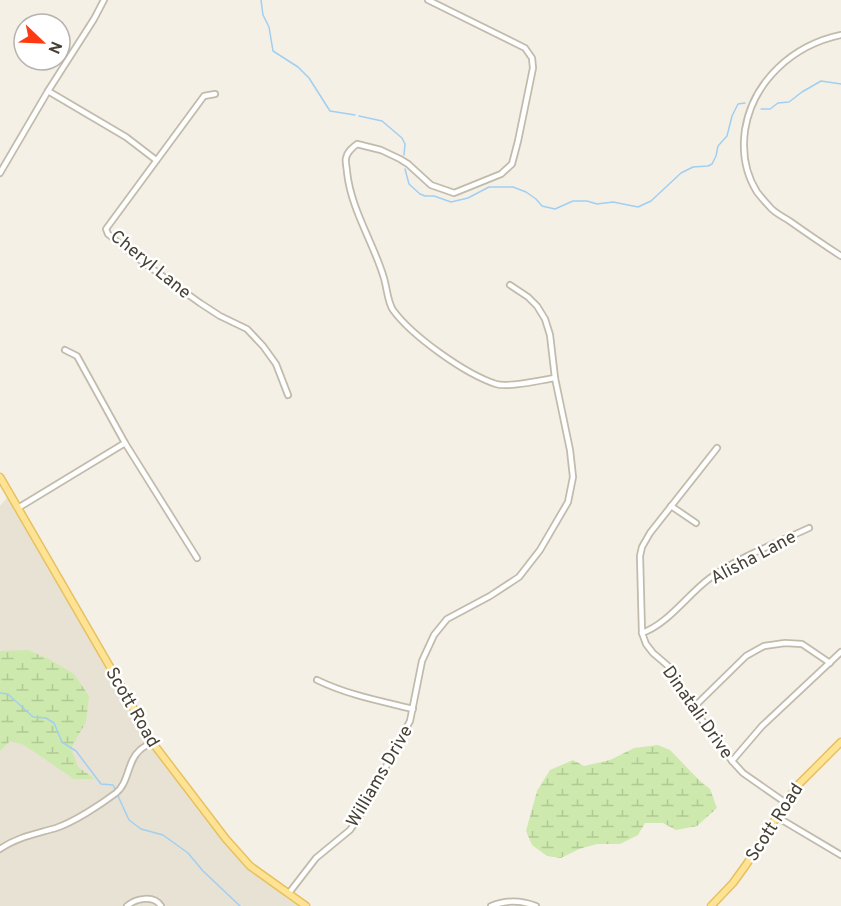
<svg xmlns="http://www.w3.org/2000/svg" width="841" height="906" viewBox="0 0 841 906" font-family="Overpass,sans-serif">
<style>
.residential{fill:#e8e2d4}
.wetland{fill:url(#wetland-marsh)}
.lines{fill:none;stroke-linecap:round;stroke-linejoin:round}
.stream{stroke:#a0cff2;stroke-width:1.5}
.minor-casing{stroke:#c2bbab;stroke-width:8}
.major-casing{stroke:#e7c160;stroke-width:9}
.minor{stroke:#fff;stroke-width:4.5}
.major{stroke:#ffe394;stroke-width:6}
.labels{text-anchor:middle;stroke-width:5;stroke-linejoin:round;paint-order:stroke}
.street-label{font-size:18px;fill:#474035;stroke:#fff}
</style>
<defs>
<pattern id="wetland-marsh" width="20" height="14" patternUnits="userSpaceOnUse" patternTransform="scale(1.5)"><rect width="20" height="14" fill="#cde9ad"/><path d="M1 5h8M5 5V1M11 12h8M15 12V8" fill="none" stroke="#b1c995"/></pattern>
</defs>
<rect width="100%" height="100%" fill="#f4f0e6"/>
<polygon class="residential" points="10,494 152,742 250,866 306,906 0,906 0,506"/>
<g class="wetland">
<polygon points="28,650 49,659 74,674 89,696 86,722 71,748 78,767 95,779 74,779 24,745 10,741 0,751 0,651"/>
<polygon points="658,745 670,750 699,780 710,789 717,808 697,826 676,830 663,823 645,823 638,835 620,844 597,844 579,849 561,858 547,856 532,845 526,831 537,791 550,770 573,760 584,766 610,760 634,748"/>
</g>
<g class="lines">
<g class="stream">
<polyline points="261,0 263,15 269,27 273,51 298,67 309,78 330,111 355,115"/>
<polyline points="761,109 770,109 778,103 789,102 802,92 821,81 841,84"/>
<polyline points="359,116 382,121 402,138 405,144 404,155"/>
<polyline points="405,169 409,184 420,194 425,196 434,196 451,202 468,198 489,187 513,187 526,192 536,199 542,206 555,209 573,201 587,201 597,204 613,202 638,207 651,201 681,173 693,167 708,166 712,164 716,156 718,146 727,136 732,116 738,104 745,103"/>
<polyline points="0,693 8,694 33,717 46,718 54,723 62,742 76,751 101,784 113,785 116,791"/>
<polyline points="118,796 129,820 141,829 163,835 188,853 203,871 240,906"/>
</g>
<defs>
<g id="minor">
<path d="M428 0 525 48 532 58 533 68 518 141 512 164 501 174 454 193 431 185 408 164 400 159 381 150 357 144C352 148 347 152 346 158 345 162 347 168 347 172 351 209 372 240 383 275 387 286 387 301 393 310 412 336 465 374 496 384 508 388 541 380 555 378"/>
<path d="M841 35C793 45 753 81 745 130 742 152 745 173 757 192 761 197 765 202 769 206 774 213 784 217 791 222 808 234 824 245 841 256"/>
<polyline points="48,91 126,137 156,160"/>
<polyline points="215,94 204,96 106,229 108,234 136,257 200,303 220,316 247,329 263,346 276,364 288,395"/>
<polyline points="0,173 48,91 94,19 104,0"/>
<polyline points="65,350 77,356 125,443 197,558"/>
<polyline points="717,448 650,533 642,547 640,556 642,633 646,644 653,653 667,665 676,675 681,690 693,708 732,761 743,773 786,803"/>
<polyline points="671,506 696,523"/>
<polyline points="18,508 125,443"/>
<path d="M642 633C668 624 687 595 710 578 739 557 777 543 809 528"/>
<path d="M317 680C348 695 380 701 413 709"/>
<polyline points="693,708 746,656 764,646 785,643 802,644 830,663"/>
<polyline points="732,761 762,726 841,652"/>
<polyline points="777,817 841,855"/>
<path d="M0 849C17 837 36 834 56 828 74 822 100 805 116 793 129 783 127 761 140 750 143 747 148 745 152 742"/>
<polyline points="289,893 316,858 350,830 360,816 410,721 422,661 434,635 447,619 490,596 519,577 540,550 568,502 573,477 570,450 555,378 550,335 545,319 537,306 528,297 510,285"/>
<path d="M127 906C136 898 154 895 161 906"/>
<path d="M491 906C507 900 520 900 536 906"/>
</g>
<g id="major">
<polyline points="0,477 124,691 152,742 226,839 250,866 306,906"/>
<polyline points="711,906 733,883 746,865 796,787 841,742"/>
</g>
</defs>
<use href="#minor" class="minor-casing"/>
<use href="#major" class="major-casing"/>
<use href="#minor" class="minor"/>
<use href="#major" class="major"/>
</g>
<g class="labels">
<g class="street-label">
<text transform="translate(151 264) rotate(39)" y="6">Cheryl Lane</text>
<text transform="translate(753 557) rotate(-28)" y="6">Alisha Lane</text>
<text transform="translate(133 707) rotate(60)" y="6">Scott Road</text>
<text transform="translate(698 712) rotate(55)" y="6">Dinatali Drive</text>
<text transform="translate(379 776) rotate(-60)" y="6">Williams Drive</text>
<text transform="translate(774 822) rotate(-57)" y="6">Scott Road</text>
</g>
</g>
<g transform="translate(42 42) rotate(113)"><circle r="28" fill="#ffffff" stroke="#b5b3ae" stroke-width="1.5"/>
<path d="M0-4.5L10 22L0 15L-10 22Z" fill="#ff3a12"/>
<text y="-9" font-size="16" font-weight="bold" text-anchor="middle" fill="#474035">N</text>
</g>
</svg>
